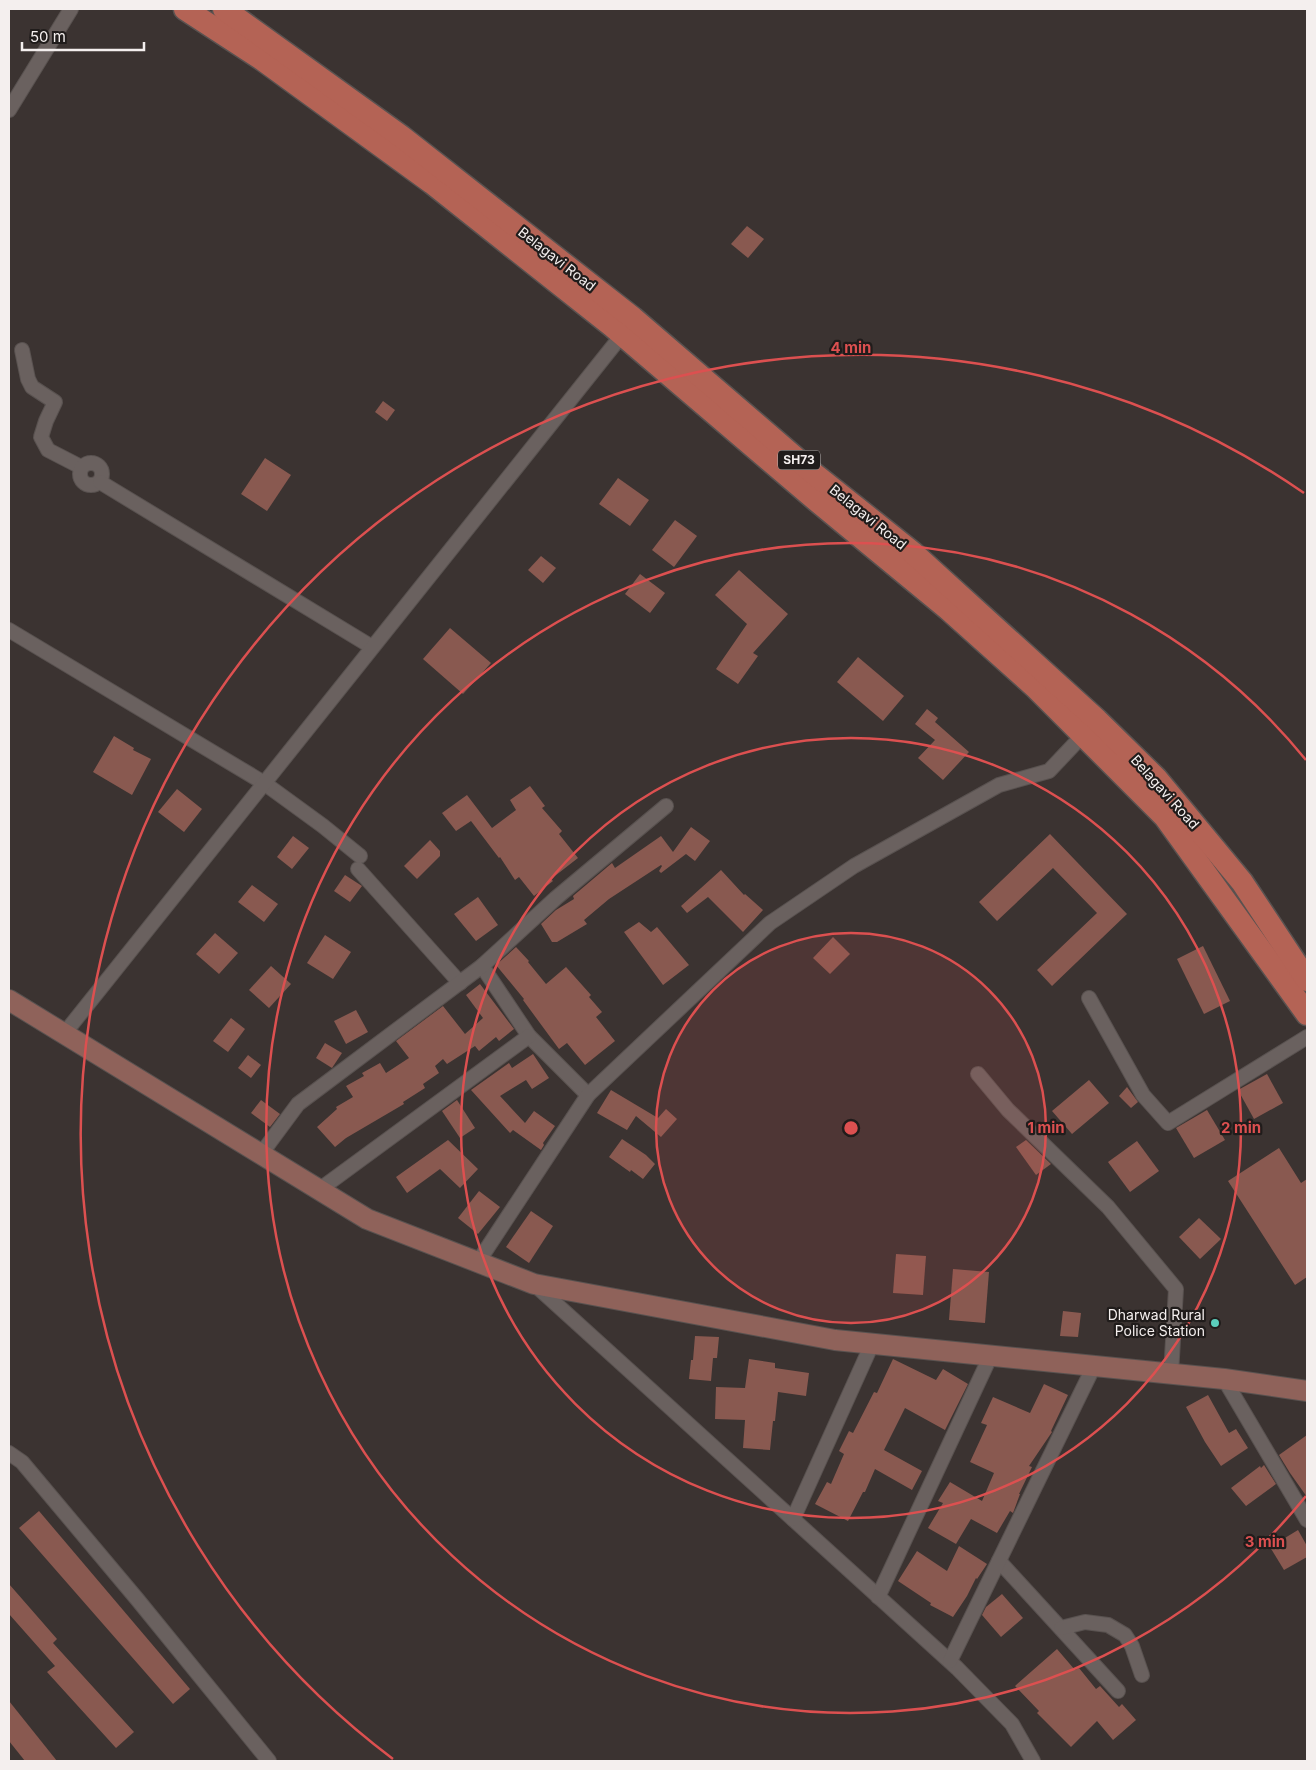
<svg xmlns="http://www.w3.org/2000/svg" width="1316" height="1770" viewBox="0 0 1316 1770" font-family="Inter,sans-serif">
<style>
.building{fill:#895950}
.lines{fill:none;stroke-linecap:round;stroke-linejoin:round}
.minor-casing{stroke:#595250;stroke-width:16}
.secondary-casing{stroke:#595250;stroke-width:22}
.primary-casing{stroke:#595250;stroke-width:25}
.minor{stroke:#6a615f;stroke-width:14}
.secondary{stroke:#8f625a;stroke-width:20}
.primary{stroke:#b46355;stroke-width:22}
.ring{fill:none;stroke:#dc5050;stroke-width:2.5}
.poi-dot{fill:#5bcebc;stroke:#201c1b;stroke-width:2}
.labels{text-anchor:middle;stroke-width:4.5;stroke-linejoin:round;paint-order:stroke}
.shield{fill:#201c1b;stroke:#b4b0af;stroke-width:1}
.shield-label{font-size:12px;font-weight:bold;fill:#f4efee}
.street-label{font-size:14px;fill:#f4efee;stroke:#201c1b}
.poi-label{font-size:14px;fill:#f4efee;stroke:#201c1b;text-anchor:end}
.centre{fill:#dc5050;stroke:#201c1b;stroke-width:2.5}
.ring-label{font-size:15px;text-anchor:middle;font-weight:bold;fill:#dc5050;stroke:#201c1b;stroke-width:4.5;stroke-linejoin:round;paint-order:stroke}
</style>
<rect width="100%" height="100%" fill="#3b3331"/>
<g class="building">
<polygon points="747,226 764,239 748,258 731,244"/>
<polygon points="383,401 395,410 387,421 375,412"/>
<polygon points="265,458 291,475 267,511 241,494"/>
<polygon points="618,478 649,500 630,526 599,504"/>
<polygon points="675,520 697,536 674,567 652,550"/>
<polygon points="541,556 556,568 543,583 528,570"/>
<polygon points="739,570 788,614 753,653 758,656 738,684 716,669 747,624 715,595"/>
<polygon points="640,574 665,593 650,613 625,594"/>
<polygon points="450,628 491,663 463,694 423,659"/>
<polygon points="858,657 904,696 883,721 837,682"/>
<polygon points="927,709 938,718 935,722 969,752 943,780 918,758 935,740 915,724"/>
<polygon points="114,736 134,748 133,750 151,759 132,795 93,772"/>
<polygon points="530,786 545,806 542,808 562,831 559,834 578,858 551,879 553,881 534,896 519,877 515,880 500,857 499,858 471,821 456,831 442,813 467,795 492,828 516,810 510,800"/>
<polygon points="177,789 202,809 184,832 158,812"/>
<polygon points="691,827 710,841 695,861 686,854 661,873 659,871 662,866 661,865 609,899 584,920 587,924 557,942 552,942 541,924 556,910 574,899 573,896 612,863 615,868 661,836 673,852"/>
<polygon points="1050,834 1127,914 1052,986 1037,970 1097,913 1053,868 997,921 979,902"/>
<polygon points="293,836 309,848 292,869 277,857"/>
<polygon points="430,840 440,851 440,856 417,879 404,866"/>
<polygon points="721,870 744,895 745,894 763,910 743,932 708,897 687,913 681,906"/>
<polygon points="345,875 362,886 350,902 334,891"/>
<polygon points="252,885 278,904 264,922 238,902"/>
<polygon points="478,897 498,925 476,941 454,914"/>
<polygon points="639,922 651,932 657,927 689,965 663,985 624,932"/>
<polygon points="215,933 238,953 219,974 196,954"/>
<polygon points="325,935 351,952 333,979 307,963"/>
<polygon points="833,937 850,954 830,974 813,958"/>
<polygon points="1203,946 1230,1001 1204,1014 1177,959"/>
<polygon points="516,947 529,961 528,962 546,984 566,967 591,995 589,997 602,1012 596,1017 615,1041 585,1065 567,1043 559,1049 523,1000 524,999 496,965"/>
<polygon points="271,966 291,984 269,1008 249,990"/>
<polygon points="480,984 514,1029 499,1041 496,1037 479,1051 475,1046 447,1064 443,1059 435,1066 439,1073 423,1084 425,1088 403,1102 404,1104 346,1138 335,1147 317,1127 337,1109 336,1107 353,1097 346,1086 364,1076 362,1073 380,1063 386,1073 409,1058 396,1041 443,1006 465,1034 483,1018 466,995"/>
<polygon points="356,1010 368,1032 346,1044 334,1021"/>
<polygon points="231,1018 245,1029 228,1052 213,1041"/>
<polygon points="325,1043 342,1053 332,1068 316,1058"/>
<polygon points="533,1054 549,1078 532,1089 526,1080 500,1096 525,1123 534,1111 555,1126 543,1143 544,1145 541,1150 513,1130 510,1133 471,1090 509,1063 512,1068"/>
<polygon points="248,1055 261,1065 251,1078 238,1068"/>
<polygon points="1267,1074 1283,1103 1254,1119 1238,1090"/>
<polygon points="1089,1080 1109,1103 1072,1134 1052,1111"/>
<polygon points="1127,1087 1138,1102 1131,1108 1119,1096"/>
<polygon points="611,1090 658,1118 666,1109 677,1119 661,1137 636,1116 627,1130 597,1113"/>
<polygon points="261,1100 280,1114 270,1127 251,1113"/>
<polygon points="457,1100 475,1128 460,1138 442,1111"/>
<polygon points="1207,1110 1225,1140 1194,1158 1176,1128"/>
<polygon points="622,1139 646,1155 655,1164 643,1179 631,1170 630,1172 609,1157"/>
<polygon points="448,1140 478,1169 460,1188 440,1169 407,1193 396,1177"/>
<polygon points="1026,1140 1051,1164 1036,1175 1016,1147"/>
<polygon points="1137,1141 1159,1171 1130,1192 1108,1162"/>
<polygon points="1279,1148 1301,1183 1307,1179 1307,1277 1295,1285 1228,1181"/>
<polygon points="479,1191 500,1207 478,1234 458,1218"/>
<polygon points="531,1211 553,1226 529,1263 506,1247"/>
<polygon points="1199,1218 1221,1239 1200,1259 1179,1237"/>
<polygon points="896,1254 926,1256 923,1295 893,1293"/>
<polygon points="953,1269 989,1272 985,1323 949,1320"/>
<polygon points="1063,1311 1081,1313 1078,1337 1060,1336"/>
<polygon points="695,1336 719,1337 717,1358 713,1358 711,1381 689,1379 691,1360 693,1360"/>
<polygon points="749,1359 775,1363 775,1368 809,1373 806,1396 778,1392 775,1421 773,1421 770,1450 743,1448 745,1420 715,1419 716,1387 745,1388"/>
<polygon points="893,1359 936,1380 943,1369 968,1384 945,1430 905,1408 884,1450 922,1471 912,1490 875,1469 865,1492 863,1492 848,1521 815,1504 827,1482 831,1484 844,1454 839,1451 849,1431 853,1433 874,1392 877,1393"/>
<polygon points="1044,1384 1068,1395 1051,1431 1052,1432 1029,1466 1032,1467 1019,1494 1020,1494 1013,1513 1010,1511 997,1533 971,1519 956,1544 928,1528 943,1503 938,1501 950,1482 982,1501 994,1473 970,1462 987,1425 981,1423 993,1397 1030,1413"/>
<polygon points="1208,1395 1229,1433 1236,1429 1248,1448 1221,1466 1205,1442 1186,1407"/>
<polygon points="1307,1435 1307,1497 1290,1473 1279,1455"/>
<polygon points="1264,1465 1276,1484 1246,1506 1231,1488 1260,1466 1261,1468"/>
<polygon points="39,1511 190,1689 173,1704 19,1528"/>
<polygon points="1298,1530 1307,1546 1307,1557 1284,1570 1270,1547"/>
<polygon points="959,1546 987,1564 977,1579 976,1578 967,1596 953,1617 930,1605 931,1603 898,1581 917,1551 947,1571"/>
<polygon points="9,1584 57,1639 53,1643 134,1732 116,1748 47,1672 55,1666 9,1614"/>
<polygon points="1002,1594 1023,1618 1001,1637 982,1615 986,1607"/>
<polygon points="1057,1649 1075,1670 1079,1668 1096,1689 1100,1686 1119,1707 1122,1704 1136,1720 1113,1740 1097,1721 1071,1747 1037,1713 1039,1711 1015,1686"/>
<polygon points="9,1701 57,1761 25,1761 9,1741"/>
</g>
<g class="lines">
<defs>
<g id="minor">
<polyline points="9,110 71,9"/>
<polyline points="22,350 28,379 32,387 55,402 46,421 41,437 48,450 81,467"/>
<circle cx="91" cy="474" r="11"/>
<polyline points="100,482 372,647"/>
<polyline points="9,630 264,783 323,826 360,856"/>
<polyline points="358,869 460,983"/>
<polyline points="482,966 529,1036 588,1095"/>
<polyline points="1089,998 1143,1095 1168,1123 1307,1037"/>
<polyline points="64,1034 622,335"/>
<polyline points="978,1074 1008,1110 1108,1207 1176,1289 1171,1374"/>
<polyline points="261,1154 298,1104 482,966 556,898 666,806"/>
<polyline points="319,1190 529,1036"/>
<polyline points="478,1262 588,1095 770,923 854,866 999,785 1049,771 1083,735"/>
<polyline points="534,1284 957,1668 1012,1724 1033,1761"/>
<polyline points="1224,1379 1307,1520"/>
<polyline points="9,1453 22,1462 137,1599 269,1761"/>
<polyline points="793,1519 872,1344"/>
<polyline points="999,1561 1118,1691"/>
<polyline points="878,1597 991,1355"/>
<polyline points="1061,1628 1085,1622 1108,1625 1125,1635 1132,1646 1142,1675"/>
<polyline points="950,1661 1094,1366"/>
</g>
<polyline id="secondary" points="9,1000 367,1219 534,1284 835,1340 1224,1379 1307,1391"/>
<g id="primary">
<polyline points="185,9 263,60 432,183 612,326 817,501 948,609 1035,687 1165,817 1307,1014"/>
<polyline points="224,9 402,137 633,318 813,473 912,552 1097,720 1156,778 1242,882 1307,980"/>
</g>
</defs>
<use href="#minor" class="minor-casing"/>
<use href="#secondary" class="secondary-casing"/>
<use href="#primary" class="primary-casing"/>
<use href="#minor" class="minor"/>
<use href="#secondary" class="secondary"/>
<use href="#primary" class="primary"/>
</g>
<circle cx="851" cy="1128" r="195" fill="#dc5050" fill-opacity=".12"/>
<g class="ring">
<circle cx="851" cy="1128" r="195"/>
<circle cx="851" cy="1128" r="390"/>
<path d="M1306 1496A585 585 0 1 1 1306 760"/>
<path d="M393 1759A780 780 0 0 1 1304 493"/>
</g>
<circle class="poi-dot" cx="1215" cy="1323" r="5"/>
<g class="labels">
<rect class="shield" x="778" y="450.5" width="42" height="19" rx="4"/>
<g class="shield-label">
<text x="799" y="464">SH73</text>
</g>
<g class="street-label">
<text transform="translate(557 259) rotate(38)" y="5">Belagavi Road</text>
<text transform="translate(868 517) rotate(39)" y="5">Belagavi Road</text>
<text transform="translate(1165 792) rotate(48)" y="5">Belagavi Road</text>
</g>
<g class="poi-label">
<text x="1205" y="1320">Dharwad Rural<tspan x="1205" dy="16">Police Station</tspan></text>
</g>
</g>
<circle cx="851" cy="1128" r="8" class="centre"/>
<g class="ring-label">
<text x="851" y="353">4 min</text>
<text x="1046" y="1133">1 min</text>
<text x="1241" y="1133">2 min</text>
<text x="1265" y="1547">3 min</text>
</g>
<rect width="1316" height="1770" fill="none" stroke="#f4efee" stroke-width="20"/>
<path d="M22 42v8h122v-8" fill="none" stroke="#f4efee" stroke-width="2.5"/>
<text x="30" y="42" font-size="15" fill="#f4efee" stroke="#201c1b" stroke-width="4" paint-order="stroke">50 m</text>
</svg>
